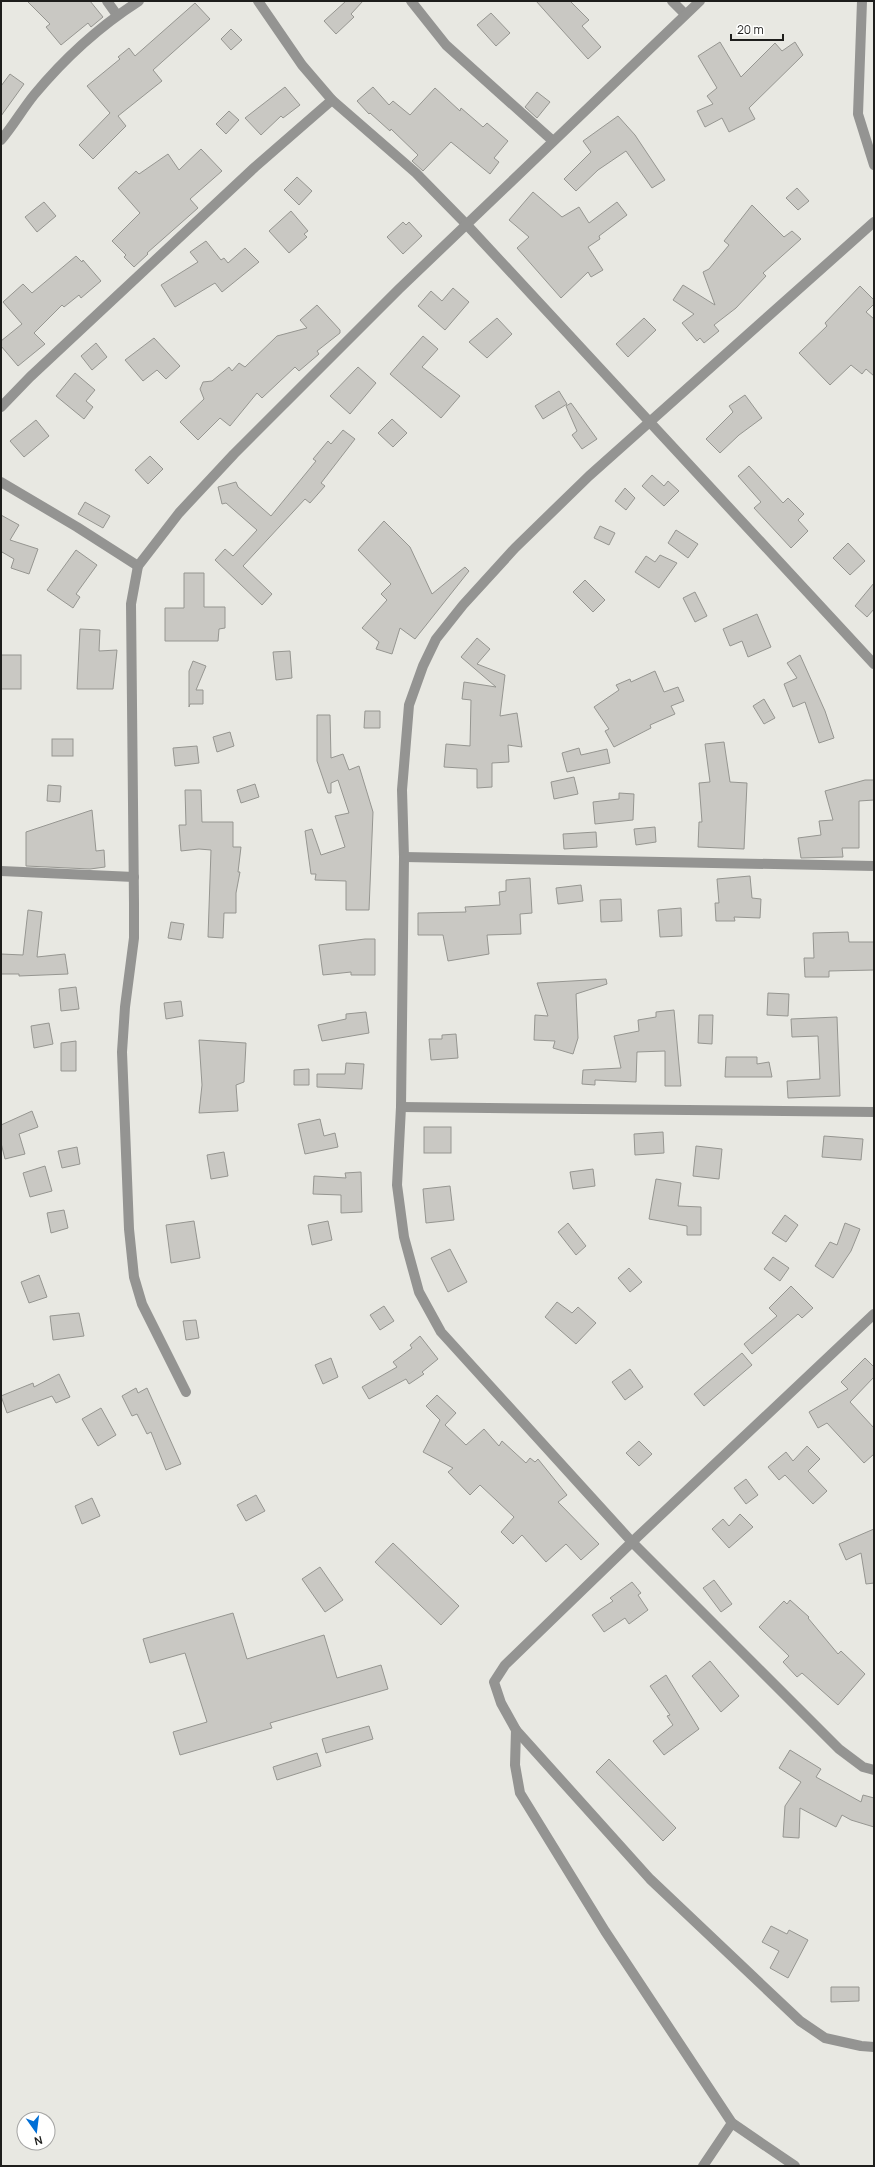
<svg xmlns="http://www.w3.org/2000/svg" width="875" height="2167" viewBox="0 0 875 2167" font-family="Manrope,sans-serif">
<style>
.building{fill:#c9c8c3;stroke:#969691}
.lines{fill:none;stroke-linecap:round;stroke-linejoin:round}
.minor{stroke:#949492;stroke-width:10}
</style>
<rect width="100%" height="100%" fill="#e8e8e2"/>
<g class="building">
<polygon points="27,1 90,1 103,17 91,27 88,23 61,45 46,27 50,24"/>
<polygon points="346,1 363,1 351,14 354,17 336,34 324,21"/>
<polygon points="536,1 570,1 589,20 582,26 601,47 588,59"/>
<polygon points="195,3 210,19 153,70 162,81 118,116 126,126 93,159 79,145 110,113 87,86 120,59 118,57 129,48 135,56"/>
<polygon points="491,13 510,33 496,46 477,25"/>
<polygon points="231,29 242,40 231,50 221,39"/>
<polygon points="720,42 741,77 775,43 782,51 795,42 803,55 749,108 755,119 729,132 722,118 705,127 697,111 713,104 707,96 717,88 698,56"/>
<polygon points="10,74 24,84 1,116 1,86"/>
<polygon points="285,87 300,105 283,118 281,116 261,135 245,118"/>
<polygon points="373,87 389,105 393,101 410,115 435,88 460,111 461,108 483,127 487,123 508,141 494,158 499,162 490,174 451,142 423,171 412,161 418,155 391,129 390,131 370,113 369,114 357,101"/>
<polygon points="537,92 550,102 537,118 525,107"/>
<polygon points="229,111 239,120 226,134 216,124"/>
<polygon points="618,116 635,135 665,180 652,188 626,151 598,170 576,191 564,179 591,152 583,141"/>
<polygon points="201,149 222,171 190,199 198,208 147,253 148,254 134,267 124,257 126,255 112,241 140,213 118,188 136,171 139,174 168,154 179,170"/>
<polygon points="297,177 312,191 299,205 284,190"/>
<polygon points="797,188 809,201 798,210 786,198"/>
<polygon points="533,192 562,217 579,207 589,223 617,202 627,215 599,236 600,239 588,247 603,270 591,277 588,272 561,298 517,248 529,237 509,220"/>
<polygon points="44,202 56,216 37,232 25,217"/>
<polygon points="752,205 784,237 792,231 801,239 763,273 766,276 736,308 714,325 719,331 704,343 700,338 697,341 682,323 694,314 673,300 683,285 715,305 703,272 709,269 729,245 724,241"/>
<polygon points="291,211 308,231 304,234 307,237 289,253 269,231"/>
<polygon points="403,222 406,225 409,222 422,236 403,254 387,237"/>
<polygon points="206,241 221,260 224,258 228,263 245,248 259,262 222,292 215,283 175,307 161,285 198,262 190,252"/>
<polygon points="76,256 82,262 83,260 101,281 81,298 79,295 64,307 62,305 34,333 45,344 18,366 1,346 1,341 22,324 3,302 23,284 32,293"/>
<polygon points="860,286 874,300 874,304 866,312 874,319 874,376 866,369 862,374 851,365 830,385 799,353 827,326 825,323"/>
<polygon points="453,288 469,302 445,330 418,306 431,291 442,301"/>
<polygon points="317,305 340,330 340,333 317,351 319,354 299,371 295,367 262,398 257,393 230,426 220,418 198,440 180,422 204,399 200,389 203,382 212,381 229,367 232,371 239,363 245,367 277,336 307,328 300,320"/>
<polygon points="497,318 512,334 487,358 469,342"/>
<polygon points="644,318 656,330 628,357 616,344"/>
<polygon points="423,336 438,349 422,367 460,396 441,418 390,374"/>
<polygon points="154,338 180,366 166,379 157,370 143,381 125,360"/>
<polygon points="96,343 107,357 92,370 81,356"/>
<polygon points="358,367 376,383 350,414 330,396"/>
<polygon points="75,373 95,390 86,401 93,407 84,419 56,396"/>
<polygon points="559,391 567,404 543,419 535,406"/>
<polygon points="745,395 762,418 739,435 720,453 706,439 733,412 729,406"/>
<polygon points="571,403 597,439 582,449 572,435 577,431 566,406"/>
<polygon points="392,419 407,433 393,447 378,433"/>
<polygon points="36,420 49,436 24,457 10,441"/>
<polygon points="343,430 355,439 321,483 325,486 310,503 305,499 243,566 272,594 262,605 215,560 225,549 233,556 257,530 226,503 222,504 218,487 236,482 238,487 271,516 316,461 313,459 328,441 331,444"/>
<polygon points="150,456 163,469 148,484 135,470"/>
<polygon points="749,466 783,503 788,498 804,514 798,520 808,531 791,548 754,508 761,502 738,476"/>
<polygon points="652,475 664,486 668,481 679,491 664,506 642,486"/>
<polygon points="625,488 635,498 626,510 615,501"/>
<polygon points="85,502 110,516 103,528 78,514"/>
<polygon points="1,515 19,525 10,540 38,549 29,574 11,568 14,559 2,552 1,555"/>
<polygon points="384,521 410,547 432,594 465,567 469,571 415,639 400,628 392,654 376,649 379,642 362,628 387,600 381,594 391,584 358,550"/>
<polygon points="600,526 615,533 609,545 594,538"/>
<polygon points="676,530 698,544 688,558 668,543"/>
<polygon points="848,543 865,561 850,575 833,558"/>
<polygon points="76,550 97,565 76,594 80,597 73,608 47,590"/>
<polygon points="660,555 677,563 659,588 635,572 646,556 655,562"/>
<polygon points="184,573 204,573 204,607 225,607 225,628 219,629 218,641 165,641 165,608 184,608"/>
<polygon points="585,580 605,600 593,612 573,592"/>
<polygon points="874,583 874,609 867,617 855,606"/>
<polygon points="695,592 707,616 695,622 683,598"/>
<polygon points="757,614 771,647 748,657 742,641 730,646 723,629"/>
<polygon points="80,629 100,630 99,651 117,650 113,689 77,689"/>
<polygon points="477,638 490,649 477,664 505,675 500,716 517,713 522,747 508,745 509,762 492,763 492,787 477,788 477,769 444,767 446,744 470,746 471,700 462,699 464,682 496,687 461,657"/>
<polygon points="290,651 292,678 276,680 273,652"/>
<rect x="1" y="655" width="20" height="34"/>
<polygon points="800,655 825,711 834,738 819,743 805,702 793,707 784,684 797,678 787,663"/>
<polygon points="193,661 206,666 196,690 203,690 203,704 190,704 189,707 189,671"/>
<polygon points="655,671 664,692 678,687 684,701 671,706 675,714 650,725 651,728 614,747 605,731 609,729 594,707 619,690 616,685 630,679 631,682"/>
<polygon points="764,699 775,718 764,724 753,706"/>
<polygon points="365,711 380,711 380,728 364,728"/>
<polygon points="317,715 330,715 331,758 343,754 349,770 359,766 373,812 369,910 346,910 346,881 315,880 316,874 311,874 305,831 312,829 321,855 345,847 335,816 349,813 338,780 331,783 331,793 328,793 317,761"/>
<polygon points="230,732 234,746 217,752 213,737"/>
<rect x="52" y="739" width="21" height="17"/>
<polygon points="724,742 730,782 747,783 744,849 698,847 699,822 702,822 699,783 710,782 705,744"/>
<polygon points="197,746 199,763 175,766 173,748"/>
<polygon points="579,748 581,755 607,749 610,763 567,772 562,753"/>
<polygon points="574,777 578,794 554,799 551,782"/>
<polygon points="865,780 874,780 874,800 859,801 859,848 842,848 843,857 801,858 798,838 821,835 819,821 833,820 825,791"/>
<polygon points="255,784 259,797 241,803 237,790"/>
<polygon points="48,785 61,786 60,802 47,801"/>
<polygon points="185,790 201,790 202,822 233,822 233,847 241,847 238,872 240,872 236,893 236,913 224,913 223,938 208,937 211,850 199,849 181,851 179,825 186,825"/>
<polygon points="619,793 634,794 633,820 595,824 593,802 619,799"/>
<polygon points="92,810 96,851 104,850 105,867 90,869 26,866 26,832"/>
<polygon points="655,827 656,842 636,845 634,829"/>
<polygon points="596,832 597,847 564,849 563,834"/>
<polygon points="750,876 752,898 761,899 760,918 734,917 735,921 716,921 715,903 719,903 717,879"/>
<polygon points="530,878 532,913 520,914 521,934 487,935 489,954 448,961 443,935 418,935 418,913 466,912 465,907 500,905 499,892 506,891 506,880"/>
<polygon points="581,885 583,901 558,904 556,888"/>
<polygon points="621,899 622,921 601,922 600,900"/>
<polygon points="681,908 682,936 660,937 658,910"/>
<polygon points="28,910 42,912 37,957 65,954 68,974 19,976 19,974 1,974 1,954 23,955"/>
<polygon points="171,922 184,924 181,940 168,938"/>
<polygon points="848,932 849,942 874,942 874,970 829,971 829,977 805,977 804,958 814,958 813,933"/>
<polygon points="365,939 375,939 375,975 351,975 351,972 323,975 319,945"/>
<polygon points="606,979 607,984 576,994 578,1038 573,1054 553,1048 555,1041 534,1040 535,1015 548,1016 537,983"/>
<polygon points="76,987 79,1009 61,1011 59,989"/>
<polygon points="768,993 789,994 788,1016 767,1015"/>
<polygon points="181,1001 183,1016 166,1019 164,1003"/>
<polygon points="674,1010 681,1086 665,1086 665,1051 637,1052 636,1082 595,1080 595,1085 582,1084 583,1070 621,1068 614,1036 639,1031 638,1020 656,1017 656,1012"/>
<polygon points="366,1012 369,1033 322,1041 318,1025 346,1019 346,1014"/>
<polygon points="699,1015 713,1015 712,1044 698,1043"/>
<polygon points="837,1017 840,1096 788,1098 787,1081 820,1079 818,1036 792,1037 791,1019"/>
<polygon points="49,1023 53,1044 34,1048 31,1026"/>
<polygon points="456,1034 458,1058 431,1060 429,1039 442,1039 442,1035"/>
<polygon points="199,1040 246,1043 244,1082 236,1085 238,1111 199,1113 202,1085"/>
<polygon points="76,1041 76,1071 61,1071 61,1043"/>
<polygon points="726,1057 757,1057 757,1064 769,1062 772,1077 725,1077"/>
<polygon points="346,1063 364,1064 362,1089 317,1087 317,1074 345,1074"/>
<polygon points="309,1069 309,1085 294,1085 294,1070"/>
<polygon points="32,1111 38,1127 19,1134 25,1154 5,1159 1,1143 1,1125"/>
<polygon points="320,1119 324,1136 335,1133 338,1147 305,1154 298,1124"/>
<rect x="424" y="1127" width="27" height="26"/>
<polygon points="663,1132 664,1153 635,1155 634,1134"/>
<polygon points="824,1136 863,1139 861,1160 822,1157"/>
<polygon points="696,1146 722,1149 719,1179 693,1176"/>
<polygon points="77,1147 80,1164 62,1168 58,1151"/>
<polygon points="224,1152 228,1176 211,1179 207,1155"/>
<polygon points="45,1166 52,1191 30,1197 23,1173"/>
<polygon points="593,1169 595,1186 573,1189 570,1172"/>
<polygon points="361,1172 362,1212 341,1213 341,1195 313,1194 314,1176 346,1178 345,1173"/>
<polygon points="656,1179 681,1183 678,1206 701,1207 701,1235 687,1235 687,1226 649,1219"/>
<polygon points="450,1186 454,1220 426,1223 423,1189"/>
<polygon points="64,1210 68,1228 51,1233 47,1213"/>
<polygon points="785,1215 798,1225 786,1242 772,1233"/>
<polygon points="194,1221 200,1258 171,1263 166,1225"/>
<polygon points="328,1221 332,1240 312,1245 308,1225"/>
<polygon points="568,1223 586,1246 576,1255 558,1232"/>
<polygon points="845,1223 860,1229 851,1251 833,1278 815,1266 830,1242 837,1245"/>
<polygon points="450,1249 467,1282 448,1292 431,1258"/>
<polygon points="773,1257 789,1268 780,1281 764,1269"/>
<polygon points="629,1268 642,1282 630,1292 618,1278"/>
<polygon points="39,1275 47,1297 29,1303 21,1282"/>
<polygon points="791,1286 813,1308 802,1318 798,1314 752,1354 744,1344 777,1316 769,1308"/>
<polygon points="557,1302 572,1313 578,1307 596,1323 576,1344 545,1317"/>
<polygon points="384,1306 394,1321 380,1330 370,1315"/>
<polygon points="79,1313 84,1336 53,1340 50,1316"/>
<polygon points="196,1320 199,1338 186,1340 183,1321"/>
<polygon points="420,1336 438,1359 422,1372 424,1374 409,1384 406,1379 369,1399 362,1387 397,1367 393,1362 412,1348 410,1345"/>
<polygon points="742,1353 752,1365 704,1406 694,1394"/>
<polygon points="331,1358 338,1377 323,1384 315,1365"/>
<polygon points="865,1358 874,1367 874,1377 850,1402 874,1428 874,1454 864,1463 827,1423 818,1428 809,1412 848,1389 841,1382"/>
<polygon points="630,1369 643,1387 625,1400 612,1382"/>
<polygon points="59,1374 70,1397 56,1403 52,1396 7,1413 1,1396 33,1383 34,1387"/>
<polygon points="136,1388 138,1393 147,1388 181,1464 166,1470 151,1432 147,1434 137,1414 132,1416 122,1396"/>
<polygon points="437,1395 456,1413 445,1425 466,1445 484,1429 499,1446 502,1441 526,1463 530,1458 535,1462 538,1459 567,1495 558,1502 599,1544 581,1560 566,1544 546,1562 522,1535 513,1544 501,1532 514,1517 480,1485 470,1495 448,1472 453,1468 423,1452 440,1420 426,1406"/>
<polygon points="101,1408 116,1435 98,1446 82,1419"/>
<polygon points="639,1441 652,1454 639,1466 626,1453"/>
<polygon points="807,1446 820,1459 808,1471 827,1491 813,1504 785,1475 779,1480 768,1467 786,1452 793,1461"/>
<polygon points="746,1479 758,1495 746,1504 734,1488"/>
<polygon points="256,1495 265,1511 246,1521 237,1505"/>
<polygon points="92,1498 100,1516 82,1524 75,1506"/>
<polygon points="740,1514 753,1527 729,1548 712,1529 723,1519 729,1526"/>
<polygon points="874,1529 874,1583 866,1584 861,1553 846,1560 839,1544"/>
<polygon points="393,1543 459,1606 441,1625 375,1562"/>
<polygon points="320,1567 343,1600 325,1612 302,1579"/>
<polygon points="714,1580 732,1604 721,1612 703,1588"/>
<polygon points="632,1582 641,1593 638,1595 648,1610 629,1624 625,1618 604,1632 592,1615 613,1601 610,1598"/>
<polygon points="790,1600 809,1617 808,1618 838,1654 841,1651 865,1674 838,1705 802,1673 797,1677 783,1662 789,1656 759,1627 784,1601 787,1604"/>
<polygon points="233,1613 247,1659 324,1635 337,1678 381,1665 388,1689 270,1723 272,1728 180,1755 173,1732 207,1722 185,1653 150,1663 143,1639"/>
<polygon points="710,1661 739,1696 721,1712 692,1676"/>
<polygon points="666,1675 699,1729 664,1755 653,1741 673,1725 667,1716 670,1715 650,1686"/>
<polygon points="369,1726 373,1739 326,1753 322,1739"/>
<polygon points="790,1750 821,1769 816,1777 861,1802 863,1795 874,1798 874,1827 851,1820 842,1815 836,1827 800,1808 799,1838 783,1837 785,1806 801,1782 779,1768"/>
<polygon points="317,1753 321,1766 277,1780 273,1767"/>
<polygon points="609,1759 676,1828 663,1841 596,1772"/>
<polygon points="771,1926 787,1934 789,1930 808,1940 788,1978 770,1968 779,1951 762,1942"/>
<polygon points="831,1987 859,1987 859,2001 831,2002"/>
</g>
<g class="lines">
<g class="minor">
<polyline points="107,1 117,15"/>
<polyline points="258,1 302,65 332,100 416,173 467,225 874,664"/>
<polyline points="411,1 446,45 553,141"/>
<polyline points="672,1 685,14"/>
<polyline points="862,1 858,114 874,165"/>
<path d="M1 140C13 126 22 110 34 95 63 60 100 26 139 1"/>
<polyline points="874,222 589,476 515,548 463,605 436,639 423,666 409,705 402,790 404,857 401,1107 397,1185 404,1237 419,1292 441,1332 632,1542 839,1749 863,1767 874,1770"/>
<polyline points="1,407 30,377 255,167 332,100"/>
<polyline points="1,482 77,527 138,566"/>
<polyline points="404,857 874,866"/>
<polyline points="1,871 134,877"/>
<polyline points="401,1107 874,1112"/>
<polyline points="874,1314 632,1542 505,1665 494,1682 501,1703 516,1730 650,1879 800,2021 825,2038 861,2046 874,2047"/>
<polyline points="186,1392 142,1304 134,1277 129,1229 122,1052 125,1007 134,938 134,904 131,604 138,566 179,513 234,454 399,289 700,1"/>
<polyline points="516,1730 515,1765 520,1793 605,1931 732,2123 795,2166"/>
<polyline points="703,2166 732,2123"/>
</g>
</g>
<rect width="875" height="2167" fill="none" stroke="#1e1e1c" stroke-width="4"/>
<g transform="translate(36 2131) rotate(166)"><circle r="19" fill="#fffffe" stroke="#a5a5a4"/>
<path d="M0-3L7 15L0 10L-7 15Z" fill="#006fd6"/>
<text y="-6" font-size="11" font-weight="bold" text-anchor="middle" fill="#1e1e1c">N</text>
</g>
<path d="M731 34v6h52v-6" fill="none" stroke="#1e1e1c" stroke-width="2"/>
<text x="737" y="34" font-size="12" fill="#1e1e1c" stroke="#fffffe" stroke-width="3" paint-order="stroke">20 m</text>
</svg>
